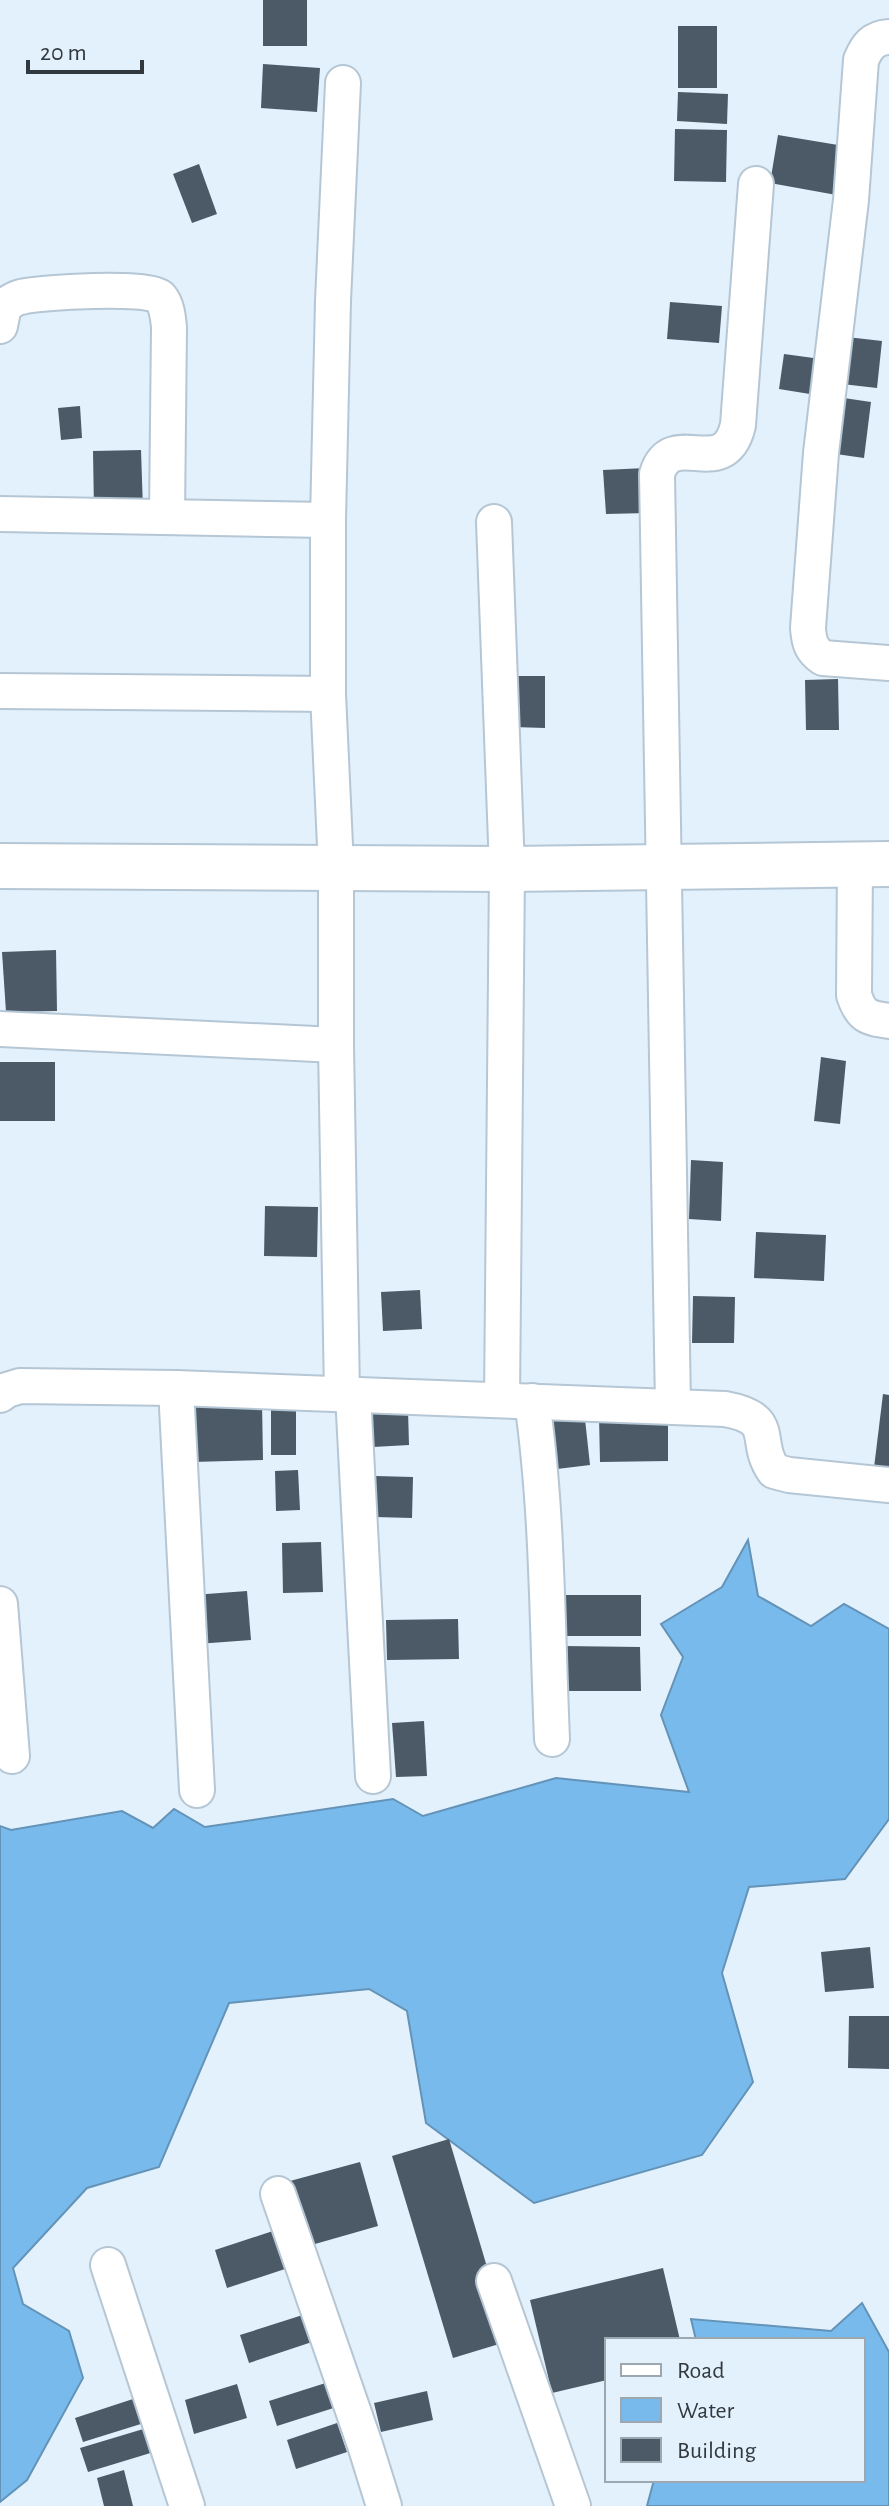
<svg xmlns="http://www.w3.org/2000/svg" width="889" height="2506" viewBox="0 0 889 2506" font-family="'Alegreya Sans',sans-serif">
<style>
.water{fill:#79baed;stroke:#6493b8;stroke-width:2}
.building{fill:#4b5a66}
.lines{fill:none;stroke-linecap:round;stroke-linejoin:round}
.street-casing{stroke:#b5c6d4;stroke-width:38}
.secondary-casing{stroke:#b5c6d4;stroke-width:48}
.street{stroke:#fff;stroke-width:34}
.secondary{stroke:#fff;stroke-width:44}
</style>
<rect width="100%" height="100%" fill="#e3f1fc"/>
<g class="water">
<polygon points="748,1540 758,1596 811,1626 844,1604 889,1629 889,1819 845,1879 749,1887 722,1973 753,2082 702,2155 534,2203 426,2123 407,2011 369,1989 229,2003 159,2167 87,2188 13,2268 23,2304 69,2331 83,2378 27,2480 0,2502 0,1826 11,1830 122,1811 153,1828 174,1809 205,1827 393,1799 423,1816 556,1778 689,1792 661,1715 683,1657 661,1624 722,1587"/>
<polygon points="862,2303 889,2352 889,2506 647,2506 654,2480 863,2480 863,2340 696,2340 691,2319 831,2331"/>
</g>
<g class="building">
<rect x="263" y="0" width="44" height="46"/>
<rect x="678" y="26" width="39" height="62"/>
<polygon points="263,64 320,68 317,112 261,108"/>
<polygon points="678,92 728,94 727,124 677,121"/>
<polygon points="675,129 727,130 726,182 674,181"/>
<polygon points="778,135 850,147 842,196 770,183"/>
<polygon points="199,164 217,214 192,223 173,174"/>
<polygon points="670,302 722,306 719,343 667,339"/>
<polygon points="847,337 882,341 877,388 842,384"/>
<polygon points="784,354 821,359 816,395 779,389"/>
<polygon points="837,397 871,402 864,458 829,453"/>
<polygon points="80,406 82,438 61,440 58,408"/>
<polygon points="141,450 143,509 94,510 93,451"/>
<polygon points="646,468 648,513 606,514 603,470"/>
<polygon points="514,676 545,676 545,728 513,727"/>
<polygon points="838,679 839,730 806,730 805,680"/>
<polygon points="56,950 57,1011 6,1012 2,952"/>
<polygon points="821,1057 846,1061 840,1124 814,1121"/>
<rect x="0" y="1062" width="55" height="59"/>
<polygon points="691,1160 723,1162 721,1221 689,1219"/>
<polygon points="265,1206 318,1207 317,1257 264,1256"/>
<polygon points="756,1232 826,1235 824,1281 754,1278"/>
<polygon points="420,1290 422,1329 383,1331 381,1292"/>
<polygon points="693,1296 735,1297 734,1343 692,1343"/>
<polygon points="883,1394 889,1395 889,1478 873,1476"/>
<polygon points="262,1402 263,1460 192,1462 192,1403"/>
<polygon points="271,1409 296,1410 296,1455 271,1455"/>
<polygon points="408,1410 409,1445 373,1447 372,1411"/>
<polygon points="584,1410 590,1465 557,1469 551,1414"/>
<polygon points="668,1414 668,1461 600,1462 599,1416"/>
<polygon points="298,1470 300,1510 276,1511 275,1471"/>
<polygon points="376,1476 413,1477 412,1518 375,1517"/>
<polygon points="321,1542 323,1592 283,1593 282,1543"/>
<polygon points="247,1591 251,1640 197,1644 193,1595"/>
<rect x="564" y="1595" width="77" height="41"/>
<polygon points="458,1619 459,1659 387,1660 386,1620"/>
<polygon points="563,1646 640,1647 641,1691 563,1691"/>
<polygon points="424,1721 427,1776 396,1777 392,1723"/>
<polygon points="870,1947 874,1988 825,1992 821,1952"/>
<polygon points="849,2016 889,2016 889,2069 848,2068"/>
<polygon points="449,2139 509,2341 453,2358 392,2156"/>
<polygon points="360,2162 378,2226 308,2246 290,2181"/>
<polygon points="276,2230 288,2268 227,2288 215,2250"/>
<polygon points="663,2268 680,2340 607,2340 607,2380 552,2393 530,2300"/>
<polygon points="312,2312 321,2339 249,2363 240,2335"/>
<polygon points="335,2380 343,2405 277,2426 269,2401"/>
<polygon points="237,2384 247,2418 194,2434 185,2400"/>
<polygon points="427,2391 433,2420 381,2432 374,2403"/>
<polygon points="136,2398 144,2423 83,2442 75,2418"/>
<polygon points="337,2423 347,2452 296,2469 287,2440"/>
<polygon points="150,2427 157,2451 88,2472 80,2448"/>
<polygon points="124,2470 133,2506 104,2506 97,2478"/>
</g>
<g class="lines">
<defs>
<g id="street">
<path d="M889 37C873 38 867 46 861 60L851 200 821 453 808 628C809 642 811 650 823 658L889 663"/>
<path d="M0 326 4 306C10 302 15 298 21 297 39 292 149 286 160 297 167 305 168 317 169 327L167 517"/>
<polyline points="0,514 328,520"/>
<polyline points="494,522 507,869 502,1400"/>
<polyline points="0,691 328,694"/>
<path d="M855 864 854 995C861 1016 867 1018 889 1021"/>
<polyline points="0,1029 336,1045"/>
<polyline points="176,1388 197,1790"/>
<polyline points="342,1394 336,1045 336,867 328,694 328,520 333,301 343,83"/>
<polyline points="353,1394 373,1776"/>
<path d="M0 1395 7 1390 20 1386 176 1388 725 1409C779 1419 752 1440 774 1471L789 1475 889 1485"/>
<path d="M532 1401C548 1513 547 1627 552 1739"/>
<path d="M673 1406 657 474C672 425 724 484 738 425L756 184"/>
<polyline points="0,1604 12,1756"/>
<polyline points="278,2194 365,2445 384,2506"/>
<polyline points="108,2265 187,2506"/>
<polyline points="494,2281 573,2506"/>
</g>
<polyline id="secondary" points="0,866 507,869 889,864"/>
</defs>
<use href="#street" class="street-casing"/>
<use href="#secondary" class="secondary-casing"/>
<use href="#street" class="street"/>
<use href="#secondary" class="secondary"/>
</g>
<rect x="605" y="2338" width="260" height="144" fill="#e3f1fc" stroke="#9ca7b0" stroke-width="2"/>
<rect x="621" y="2364" width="40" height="12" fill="#ffffff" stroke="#9ca7b0" stroke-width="2"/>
<text x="677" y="2378" font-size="24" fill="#32393e">Road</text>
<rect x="621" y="2398" width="40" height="24" fill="#79baed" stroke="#9ca7b0" stroke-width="2"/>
<text x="677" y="2418" font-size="24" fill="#32393e">Water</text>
<rect x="621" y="2438" width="40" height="24" fill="#4b5a66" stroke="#9ca7b0" stroke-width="2"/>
<text x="677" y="2458" font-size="24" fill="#32393e">Building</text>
<path d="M28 60v12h114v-12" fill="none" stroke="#32393e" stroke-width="4"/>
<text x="40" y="60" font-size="24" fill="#32393e" stroke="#e3f1fc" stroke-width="6" paint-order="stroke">20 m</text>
</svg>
